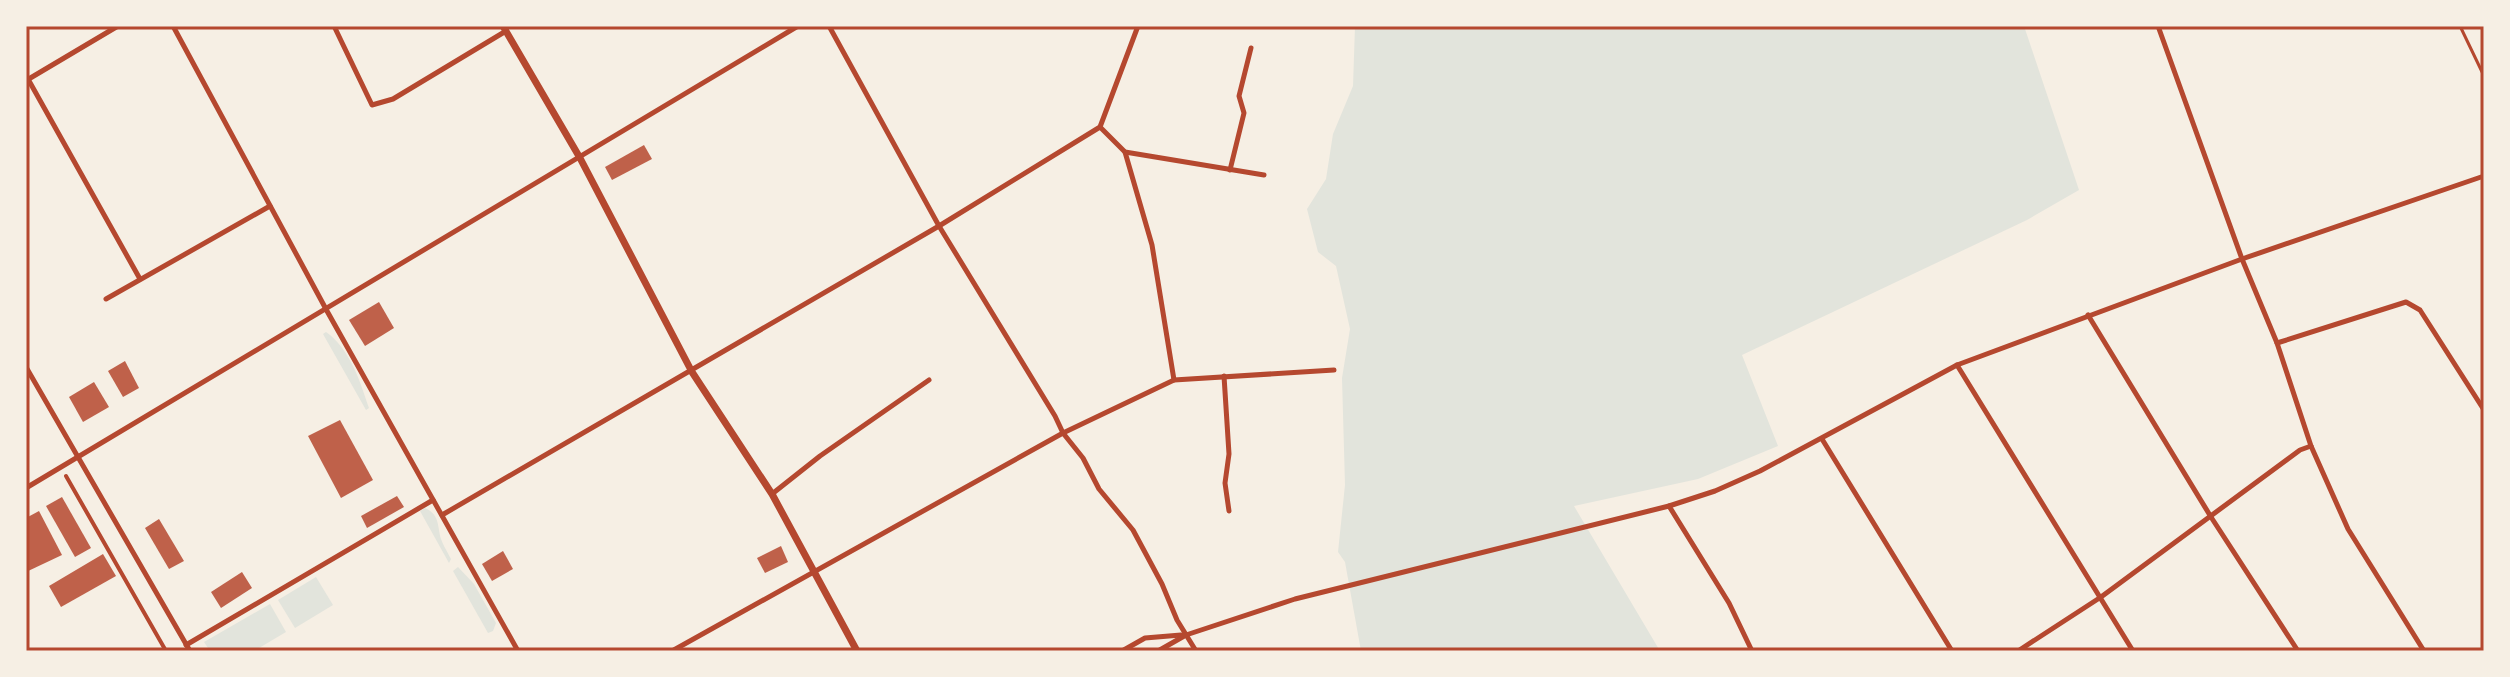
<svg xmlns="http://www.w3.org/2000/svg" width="2510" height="677" viewBox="0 0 2510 677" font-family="Montserrat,sans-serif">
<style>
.green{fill:#e2e4dc}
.building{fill:#bf614a}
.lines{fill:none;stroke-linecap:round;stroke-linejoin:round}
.service{stroke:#b5482f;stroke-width:3}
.pedestrian{stroke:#b5482f;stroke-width:4}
.minor{stroke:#b5482f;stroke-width:5}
.secondary{stroke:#b5482f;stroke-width:7}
.neatline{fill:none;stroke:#b5482f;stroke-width:3}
</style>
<rect width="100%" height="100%" fill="#f6efe4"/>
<g class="green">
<polygon points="1355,26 2024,26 2079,190 2027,220 1742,355 1778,446 1698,479 1574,506 1660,651 1361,651 1345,562 1338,552 1345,485 1342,378 1350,329 1336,266 1318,252 1307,209 1326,179 1333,134 1353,86"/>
<path d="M326 332C350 349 360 381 369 408L366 410 323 334Z"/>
<path d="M425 508C440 515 437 525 441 539 443 545 448 553 451 559L449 563 420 511Z"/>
<polygon points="458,567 474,584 496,623 493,631 488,633 453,571"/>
<polygon points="316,577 333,605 295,628 278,600"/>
<polygon points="270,604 286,632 254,651 210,651 204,642"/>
</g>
<g class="building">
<polygon points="644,145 652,159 612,180 605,167"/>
<polygon points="379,302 394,328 365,346 349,320"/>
<polygon points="125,361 139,388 123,397 108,371"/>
<polygon points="94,382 109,407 83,422 69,397"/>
<polygon points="340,420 373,480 341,498 308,436"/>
<polygon points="397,496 404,507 367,528 361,516"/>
<polygon points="62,497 91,548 75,557 46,506"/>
<polygon points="39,511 62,555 26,572 26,518"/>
<polygon points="159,519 184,561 169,569 145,528"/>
<polygon points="781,546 788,562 765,573 757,558"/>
<polygon points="503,551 513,569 492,581 482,564"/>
<polygon points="103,554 116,576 61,607 49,586"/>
<polygon points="242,572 252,588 221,608 211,592"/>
</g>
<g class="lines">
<polyline class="service" points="2460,26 2484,76"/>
<polyline class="pedestrian" points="66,476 166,651"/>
<g class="minor">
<polyline points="173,26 327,311 518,651"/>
<polyline points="334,26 372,105 393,99 506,31"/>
<polyline points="829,26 939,226 1055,416 1063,433 1083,458 1099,489 1133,530 1162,584 1177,620 1196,651"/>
<polyline points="2158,26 2242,259 2277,343 2311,446 2348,529 2424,651"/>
<polyline points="28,79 140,279"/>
<polyline points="27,80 118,26"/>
<polyline points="1100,127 1125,152 1264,175"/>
<polyline points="1125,152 1152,245 1174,380"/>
<polyline points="1230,170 1244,113 1239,96 1251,48"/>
<polyline points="106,299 270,206"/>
<polyline points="2088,315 2211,517 2298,651"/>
<polyline points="2277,343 2406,302 2420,310 2484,410"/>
<polyline points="1957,365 2133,651"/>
<polyline points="26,367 190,651"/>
<polyline points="1224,376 1229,454 1225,483 1229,511"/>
<polyline points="1822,439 1952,651"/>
<polyline points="26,488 798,26"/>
<polyline points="772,494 820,456 929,380"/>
<polyline points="1669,506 1729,603 1752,651"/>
<polyline points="442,515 939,226 1100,127 1138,26"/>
<polyline points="186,645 433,500"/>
<polyline points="672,651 1063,433 1174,380 1334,370"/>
<polyline points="1122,651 1145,638 1181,635"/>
<polyline points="1158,651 1186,635 1295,599 1669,506 1715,491 1760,471 1957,365 2242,259 2484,176"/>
<polyline points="2018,651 2101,597 2300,450 2311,446"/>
</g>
<polyline class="secondary" points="503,26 580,158 692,372 772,494 857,651"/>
</g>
<rect width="2510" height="677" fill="none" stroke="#f6efe4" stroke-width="56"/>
<rect x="28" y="28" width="2454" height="621" class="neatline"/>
</svg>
